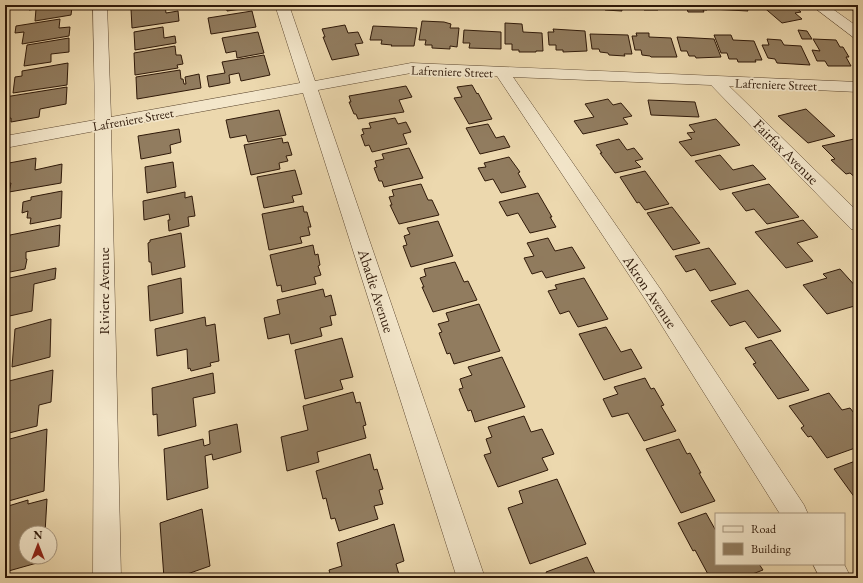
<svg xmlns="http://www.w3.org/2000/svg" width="863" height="583" viewBox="0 0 863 583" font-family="'EB Garamond',serif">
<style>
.building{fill:#917c5f;stroke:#2f1909}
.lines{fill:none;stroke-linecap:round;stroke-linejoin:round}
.street-casing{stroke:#5e4932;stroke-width:1}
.street{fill:#f3e6ca;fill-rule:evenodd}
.labels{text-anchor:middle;stroke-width:3.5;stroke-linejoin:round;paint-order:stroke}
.far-street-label{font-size:13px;fill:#2f1909;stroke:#f3e6ca}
.street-label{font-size:15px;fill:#2f1909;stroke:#f3e6ca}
</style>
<rect width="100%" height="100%" fill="#ecd8ae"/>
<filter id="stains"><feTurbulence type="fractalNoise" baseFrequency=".005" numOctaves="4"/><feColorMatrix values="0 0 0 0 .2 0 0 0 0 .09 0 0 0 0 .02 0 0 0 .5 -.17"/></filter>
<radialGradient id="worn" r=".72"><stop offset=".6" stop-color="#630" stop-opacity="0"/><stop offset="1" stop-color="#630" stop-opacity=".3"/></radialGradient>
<g class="building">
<polygon points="30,5 65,5 65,9 72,7 71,15 35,21 36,9 29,10"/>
<polygon points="156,5 165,5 166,13 178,11 179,21 132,28 131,9"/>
<polygon points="226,5 248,5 249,8 227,11"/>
<polygon points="603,5 621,5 622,11 605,10"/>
<polygon points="624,5 665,5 665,8 657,7 658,10 644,10 643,7"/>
<polygon points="669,5 705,5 707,10 703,10 704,12 688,12 687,9 670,8"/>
<polygon points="710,5 745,5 748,11 711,9"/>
<polygon points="761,5 793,5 801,12 795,13 802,19 782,23"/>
<polygon points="846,5 858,5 858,11 854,11"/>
<polygon points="252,11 256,27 211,34 208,18"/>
<polygon points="60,19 59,28 70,27 69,36 22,44 24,32 15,33 16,26"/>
<polygon points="422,21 444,22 451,24 450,28 459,28 457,47 450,46 450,49 432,48 432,45 425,45 426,40 419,40"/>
<polygon points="505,23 522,24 523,32 542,33 543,51 536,51 536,52 519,52 519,50 512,50 512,44 505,44"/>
<polygon points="345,25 348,33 358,32 363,43 355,44 359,55 332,60 323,37 325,37 322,29"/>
<polygon points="373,26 417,28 414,46 391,46 392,45 381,44 382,40 370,40"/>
<polygon points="163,27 164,38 175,36 176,43 135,50 134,32"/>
<polygon points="553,29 585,31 587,51 563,52 563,50 556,50 556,45 549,45 548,32 554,32"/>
<polygon points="464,30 501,32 501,49 469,48 470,43 463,43"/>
<polygon points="798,30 807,31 812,39 802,39"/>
<polygon points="258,32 264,53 237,58 236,51 226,53 222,38"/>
<polygon points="636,33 649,33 649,37 671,38 677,57 651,57 650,56 642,55 641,50 635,50 632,36 637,36"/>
<polygon points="590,34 628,35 632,54 624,54 625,56 609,55 608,53 600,52 599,49 592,49"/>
<polygon points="714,35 731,35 733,40 754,41 762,60 755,60 756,62 738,62 737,59 729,59 727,53 721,53"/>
<polygon points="677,37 714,39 721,57 696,58 695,56 689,56 687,51 681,51"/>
<polygon points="69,38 69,52 51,54 51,62 24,66 27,45"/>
<polygon points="767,39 781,40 784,45 801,46 810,65 777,63 775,59 768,58 762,45 769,45"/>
<polygon points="813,39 836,40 840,47 843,47 849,57 846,57 851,66 828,66 825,61 817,61 812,50 820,51"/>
<polygon points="175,46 176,55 181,55 183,64 177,65 178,68 135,75 134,53"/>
<polygon points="264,55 270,75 241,81 239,73 229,75 230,83 209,87 207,76 225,73 222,62"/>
<polygon points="68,63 67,85 13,93 15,77 22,76 22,71"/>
<polygon points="180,70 181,79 183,79 184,84 186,84 185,77 199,74 201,88 137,99 136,77"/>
<polygon points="472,85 477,94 478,93 492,119 469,124 454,98 462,97 457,87"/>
<polygon points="406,86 412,97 399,100 404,112 358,119 356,114 354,114 349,102 351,102 349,96"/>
<polygon points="67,87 66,104 40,109 39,117 11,122 11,118 5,119 5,97"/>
<polygon points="608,99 613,105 621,103 632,116 623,118 628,124 583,134 574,121 594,117 585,104"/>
<polygon points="648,100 695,102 699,117 651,115"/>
<polygon points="806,109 835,136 808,143 778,116"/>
<polygon points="279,110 286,135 248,142 246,135 230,138 226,120"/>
<polygon points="395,118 398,124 406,122 411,132 403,134 407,144 372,152 369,145 365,146 361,135 364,134 362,129 371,128 369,123"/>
<polygon points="716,119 740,145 691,156 679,142 692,139 687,133 695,132 689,125"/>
<polygon points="488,124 496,138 504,136 510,147 480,154 466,128"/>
<polygon points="179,129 181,142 170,145 171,153 141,159 138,136"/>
<polygon points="282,138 283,143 288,142 292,155 286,156 288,161 279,163 280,169 251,175 244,145"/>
<polygon points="619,139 627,150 634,148 643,159 635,161 641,167 615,173 600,153 602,153 596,145"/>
<polygon points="854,139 858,142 858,180 850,173 846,174 831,160 835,159 822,146"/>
<polygon points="409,148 423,178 384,187 382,181 379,181 374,168 377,167 375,161 384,159 382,154"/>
<polygon points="720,155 733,170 753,165 766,179 720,190 695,161"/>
<polygon points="509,157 520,172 518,173 526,187 501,193 493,179 485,181 478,168 486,167 484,163"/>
<polygon points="36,158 35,170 62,164 61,183 9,192 11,183 6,184 9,163"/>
<polygon points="173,162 176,187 147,193 145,167"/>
<polygon points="295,170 302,194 292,196 294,202 264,208 257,177"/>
<polygon points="645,171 669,204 645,210 639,202 637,203 620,177"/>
<polygon points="421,184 428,200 432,200 439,215 399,224 390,205 392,205 389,197 394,196 392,190"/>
<polygon points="769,184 799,217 767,224 754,209 746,211 732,193"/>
<polygon points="62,191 61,218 30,224 31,218 27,218 28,211 22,213 23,202 31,200 31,197"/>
<polygon points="185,192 185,198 192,196 195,216 188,217 189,226 169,231 168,220 170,220 169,214 144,220 143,201"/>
<polygon points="538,193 552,217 550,217 556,227 530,233 518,213 507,216 499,202"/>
<polygon points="303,206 304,212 307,212 311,227 308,227 310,235 300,237 302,243 269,250 262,214"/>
<polygon points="672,207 700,243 673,250 647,213"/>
<polygon points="803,220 818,237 797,243 813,261 786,268 755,232"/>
<polygon points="438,221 453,256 411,267 403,246 407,245 404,236 410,234 407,228"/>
<polygon points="60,225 59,246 26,252 26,259 27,259 25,269 5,273 5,242 9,241 10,235"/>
<polygon points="181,233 185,267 152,275 151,262 149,262 148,243 150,242 150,240"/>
<polygon points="548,238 555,251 572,247 585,268 546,278 542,271 532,274 524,258 534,256 527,243"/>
<polygon points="313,245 315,255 318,254 320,265 318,266 321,275 314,277 316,284 282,292 281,285 277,286 270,255"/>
<polygon points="709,248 736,284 710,291 695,269 686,272 675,256"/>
<polygon points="455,262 464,282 468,281 477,300 433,312 422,287 424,287 420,278 426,276 424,269"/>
<polygon points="56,268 55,279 34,284 32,311 5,317 5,279"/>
<polygon points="840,269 858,289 858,305 827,314 803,285 827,278 823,274"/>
<polygon points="181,278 183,313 150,321 148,286"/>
<polygon points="584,278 608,319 578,327 569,311 560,314 548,291 557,289 555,285"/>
<polygon points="323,289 325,297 331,295 336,315 330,316 332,325 320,328 322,336 291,344 289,334 268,339 264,318 280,314 277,300"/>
<polygon points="748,290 781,331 758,338 745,321 730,326 711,301"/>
<polygon points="479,304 500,351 454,364 450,353 447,354 439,333 442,332 438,324 449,321 446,313"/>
<polygon points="205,317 206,326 215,324 219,361 210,363 211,366 191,371 190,368 188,369 187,349 157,356 155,329"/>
<polygon points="51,319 50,357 12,367 15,329"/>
<polygon points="606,327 621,352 631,349 642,368 604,380 579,334"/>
<polygon points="342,338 353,377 340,380 343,389 305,399 295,350"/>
<polygon points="771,340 809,390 778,399 753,364 756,363 745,348"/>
<polygon points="502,357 525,407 475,422 471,410 468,411 459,389 463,388 460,379 472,375 468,367"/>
<polygon points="53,370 51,402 39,405 37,426 5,434 5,382"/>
<polygon points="213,373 215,393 193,398 196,426 158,436 157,414 153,415 152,388"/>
<polygon points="645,378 651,389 654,388 664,405 661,406 676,431 644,441 628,413 612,417 603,399 618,394 614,387"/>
<polygon points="353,392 356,403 360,402 366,425 363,426 366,438 317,452 319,462 287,471 281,437 308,430 303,406"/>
<polygon points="829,393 842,410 850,408 858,418 858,424 854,426 858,430 858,447 827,458 811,436 808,437 801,428 804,426 789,406"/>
<polygon points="524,416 531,432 542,429 554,454 542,458 548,470 498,487 484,455 491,453 486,439 492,437 488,427"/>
<polygon points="237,424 241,452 213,460 212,454 205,456 208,488 167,500 164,449 203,439 204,446 210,444 209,431"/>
<polygon points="47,429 44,491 5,502 6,440"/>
<polygon points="679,439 687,454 690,453 701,473 699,473 715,501 681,513 646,449"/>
<polygon points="370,454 374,470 377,469 383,489 379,490 383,504 374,506 378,519 339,531 335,518 331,519 326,498 323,499 316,471"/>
<polygon points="858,460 858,502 834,469"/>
<polygon points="557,479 586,544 530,564 508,508 523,503 519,491"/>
<polygon points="47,499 45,533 26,533 26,557 44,557 44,561 5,572 5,507 28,500 28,504"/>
<polygon points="202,509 210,566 176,578 164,578 160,523"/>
<polygon points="706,513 716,531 716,564 759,564 763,570 742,578 710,578 695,550 693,551 678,523"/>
<polygon points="394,524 404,561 396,564 400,578 331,578 329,570 342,566 337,543"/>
<polygon points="587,557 597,578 548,578 546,572"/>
</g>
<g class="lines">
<defs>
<g id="street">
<polygon points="93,5 107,5 111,117 300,83 275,5 289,5 315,81 411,63 858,82 858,92 729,86 858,212 858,231 851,229 711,85 513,77 661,290 804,505 808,514 780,514 647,302 497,76 411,73 318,90 485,578 457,578 303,93 111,128 121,578 93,578 95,131 5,148 5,136 95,120"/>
<polygon points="811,5 827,5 858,27 858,38 853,37"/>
<polygon points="813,564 844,564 851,578 820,578"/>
</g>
</defs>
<use href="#street" class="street-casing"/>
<use href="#street" class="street"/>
</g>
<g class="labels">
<g class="far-street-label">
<text transform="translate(452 71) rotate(2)" y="5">Lafreniere Street</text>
<text transform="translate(776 84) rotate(2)" y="5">Lafreniere Street</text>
<text transform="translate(133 119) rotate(-10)" y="5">Lafreniere Street</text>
</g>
<g class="street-label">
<text transform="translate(786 152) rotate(45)" y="5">Fairfax Avenue</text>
<text transform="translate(104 291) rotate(-90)" y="5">Riviere Avenue</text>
<text transform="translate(376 291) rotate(72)" y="5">Abadie Avenue</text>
<text transform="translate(650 292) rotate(56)" y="5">Akron Avenue</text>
</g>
</g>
<rect width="863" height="583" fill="none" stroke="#ecd8ae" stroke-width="20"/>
<rect x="6" y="6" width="851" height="571" fill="none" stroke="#2f1909" stroke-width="2"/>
<rect x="10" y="10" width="843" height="563" fill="none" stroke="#2f1909"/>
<rect x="715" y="513" width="130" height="52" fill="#f3e6ca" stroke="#a5947d"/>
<rect x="723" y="526" width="20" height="6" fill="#f3e6ca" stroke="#a5947d"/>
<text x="751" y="533" font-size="12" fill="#2f1909">Road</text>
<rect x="723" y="543" width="20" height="12" fill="#917c5f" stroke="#a5947d"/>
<text x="751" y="553" font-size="12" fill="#2f1909">Building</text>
<g transform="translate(38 545)"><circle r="19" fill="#f3e6ca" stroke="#a5947d"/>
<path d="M0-3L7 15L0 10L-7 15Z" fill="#8f2418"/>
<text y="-6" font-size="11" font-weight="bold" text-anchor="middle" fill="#2f1909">N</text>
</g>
<rect width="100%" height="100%" filter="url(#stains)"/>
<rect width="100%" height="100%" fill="url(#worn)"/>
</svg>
